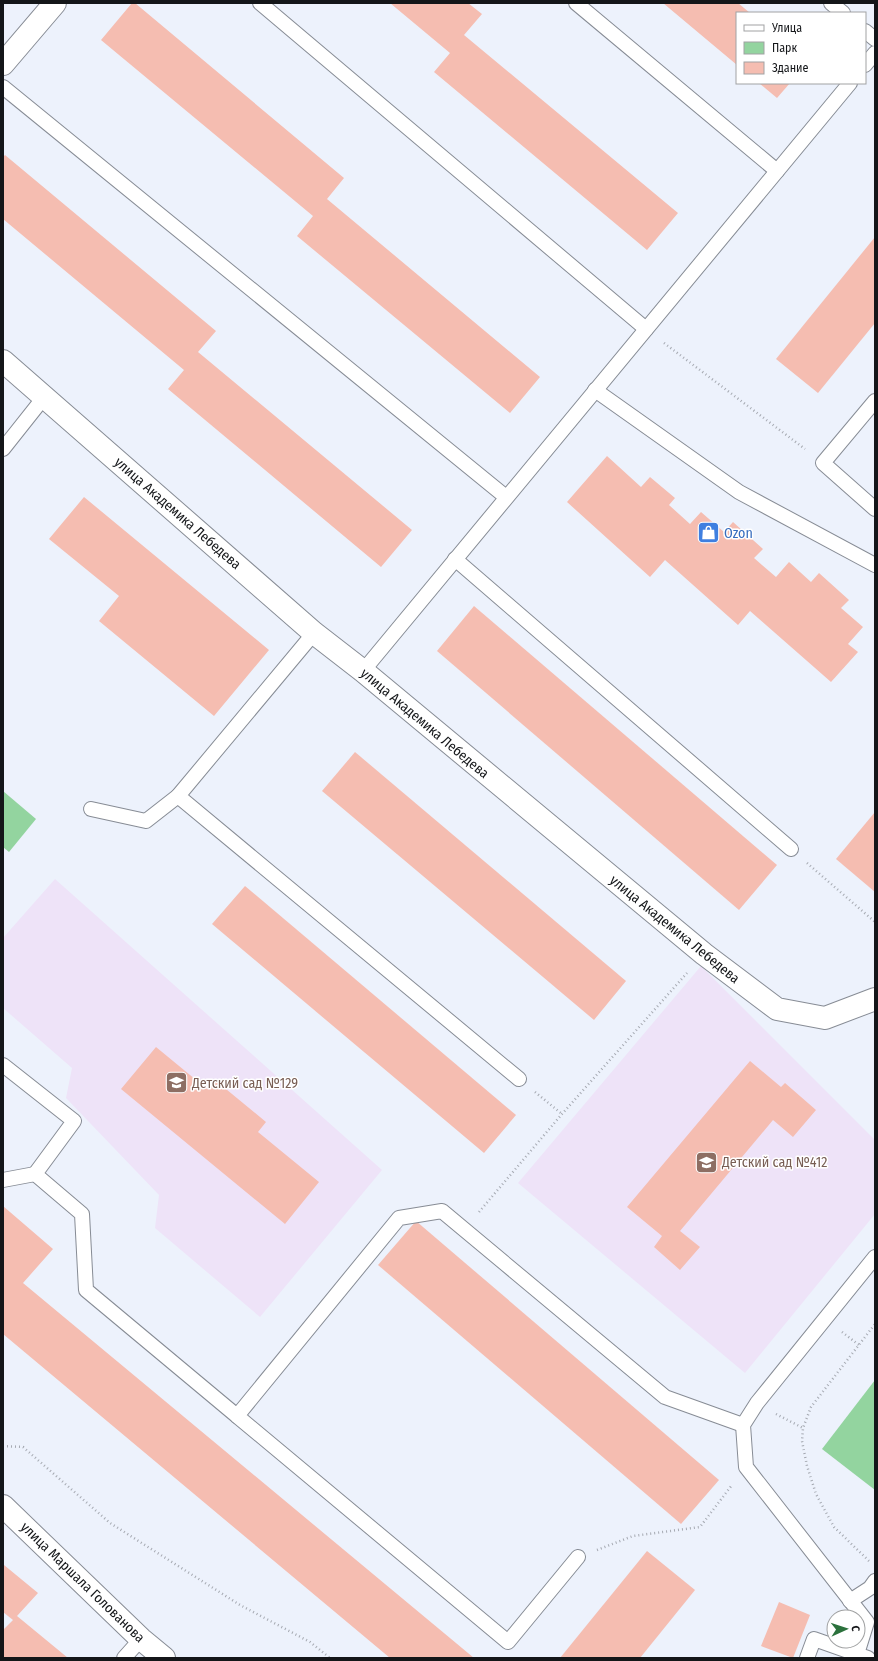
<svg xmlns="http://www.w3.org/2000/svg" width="878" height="1661" viewBox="0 0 878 1661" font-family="'Fira Sans Condensed',sans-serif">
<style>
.education{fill:#eee3f8}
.green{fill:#93d49f}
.building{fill:#f5bdb1}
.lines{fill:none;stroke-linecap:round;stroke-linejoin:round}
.service-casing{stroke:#878c95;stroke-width:16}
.minor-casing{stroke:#878c95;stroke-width:24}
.path{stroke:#a6aab2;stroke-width:2.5;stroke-dasharray:1 3;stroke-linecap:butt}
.service{stroke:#fff;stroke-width:14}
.minor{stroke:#fff;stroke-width:22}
.labels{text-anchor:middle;stroke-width:3;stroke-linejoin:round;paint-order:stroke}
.street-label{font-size:14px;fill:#141619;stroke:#fff}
.shop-label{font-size:14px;fill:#366cbe;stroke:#fff;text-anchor:start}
.education-label{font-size:14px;fill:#785e54;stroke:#fff;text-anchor:start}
</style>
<rect width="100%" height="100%" fill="#edf2fc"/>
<g class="education">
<polygon points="55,879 382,1170 260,1317 155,1228 159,1195 66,1098 72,1068 3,1008 3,938"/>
<polygon points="701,966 875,1140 875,1214 745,1373 518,1183"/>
</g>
<g class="green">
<polygon points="3,791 36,819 9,852 3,847"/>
<polygon points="875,1380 875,1490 822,1449"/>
</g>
<g class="building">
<polygon points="132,3 135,3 344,178 327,199 540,377 510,413 297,236 313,216 101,40"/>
<polygon points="390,3 468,3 482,14 464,35 678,213 647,250 434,72 450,53"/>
<polygon points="663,3 738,3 750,13 737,13 737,65"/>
<polygon points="759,83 790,83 777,98"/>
<polygon points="5,155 216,331 198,352 412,530 381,567 168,389 184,370 3,219 3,157"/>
<polygon points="875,237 875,323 818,393 776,359"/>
<polygon points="607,456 641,487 650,477 675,498 669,505 690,524 701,512 724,532 733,522 763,549 754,558 776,577 789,562 811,582 819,573 849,600 841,608 863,627 848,644 858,652 831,682 750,611 738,625 665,560 650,577 567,502"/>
<polygon points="84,497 269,650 214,716 99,621 119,596 49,539"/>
<polygon points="474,606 777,865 739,910 437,651"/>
<polygon points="355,752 626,981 594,1020 322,791"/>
<polygon points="875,812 875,892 836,859"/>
<polygon points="245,886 516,1115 484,1153 212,924"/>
<polygon points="156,1047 207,1089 215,1080 266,1122 258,1132 319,1182 285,1224 121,1089"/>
<polygon points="750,1061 781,1087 785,1083 816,1110 793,1137 773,1120 680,1231 700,1247 680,1270 654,1247 662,1236 627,1207"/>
<polygon points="3,1206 53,1249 23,1283 474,1658 390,1658 3,1334"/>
<polygon points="416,1221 719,1480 681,1524 378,1265"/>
<polygon points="647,1551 695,1590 640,1658 560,1658"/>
<polygon points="4,1565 38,1593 17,1616 68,1658 3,1658 3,1630 13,1620 3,1612"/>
<polygon points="779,1602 810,1615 793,1658 761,1646"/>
</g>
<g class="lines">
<defs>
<g id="service">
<polyline points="260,3 646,329"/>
<polyline points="576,3 777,171"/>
<polyline points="831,3 843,13"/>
<polyline points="865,31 875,39"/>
<polyline points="865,65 875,53"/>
<polyline points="3,87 506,497"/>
<polyline points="595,390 739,492 875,565"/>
<polyline points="875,401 823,463 875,509"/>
<polyline points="3,449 45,396"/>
<polyline points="455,559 791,849"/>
<polyline points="314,633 178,796 519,1079"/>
<polyline points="363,671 850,83"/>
<polyline points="91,809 146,821 178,796"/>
<polyline points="3,1065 74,1121 35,1174 82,1214 86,1290 237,1416"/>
<polyline points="3,1180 35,1174"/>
<polyline points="578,1557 508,1642 237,1416 399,1218 442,1211 665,1397 743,1425"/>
<polyline points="850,1601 870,1588 875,1581"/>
<polyline points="857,1654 867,1622 746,1467 743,1425 757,1403 875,1257"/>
<polyline points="124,1658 141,1639"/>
<polyline points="807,1658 814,1639 868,1658"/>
</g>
<g id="minor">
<polyline points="3,64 55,3"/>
<polyline points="3,361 314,633 363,671 704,954 777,1009 825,1018 875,999"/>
<polyline points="3,1506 141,1639 164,1658"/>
</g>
</defs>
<use href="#service" class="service-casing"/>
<use href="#minor" class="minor-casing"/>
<g class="path">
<polyline points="664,343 805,449"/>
<polyline points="807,863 875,922"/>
<polyline points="535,1092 562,1114"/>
<polyline points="479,1212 562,1114 687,973"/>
<polyline points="842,1332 859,1345"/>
<polyline points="776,1414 803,1428"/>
<polyline points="3,1446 23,1447 110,1523 240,1605 310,1642 330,1658"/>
<polyline points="597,1550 633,1536 700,1527 732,1485"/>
<polyline points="869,1561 834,1527 816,1494 807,1466 802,1441 803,1428 811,1407 875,1324"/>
</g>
<use href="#service" class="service"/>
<use href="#minor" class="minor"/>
</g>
<defs>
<symbol id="shop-square" viewBox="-11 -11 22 22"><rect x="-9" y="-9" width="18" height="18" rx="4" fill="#3f7fe0" stroke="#fff"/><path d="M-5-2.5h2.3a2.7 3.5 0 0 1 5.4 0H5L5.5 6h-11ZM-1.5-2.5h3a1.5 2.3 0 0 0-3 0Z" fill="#fff"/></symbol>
<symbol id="school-square" viewBox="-11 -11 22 22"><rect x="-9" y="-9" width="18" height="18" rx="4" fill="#8d6e63" stroke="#fff"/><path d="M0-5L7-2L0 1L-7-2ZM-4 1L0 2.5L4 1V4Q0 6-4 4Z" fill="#fff"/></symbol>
</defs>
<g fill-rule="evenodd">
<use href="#shop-square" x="696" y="520" width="25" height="25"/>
<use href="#school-square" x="164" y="1070" width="25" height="25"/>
<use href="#school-square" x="694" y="1150" width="25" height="25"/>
</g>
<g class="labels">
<g class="street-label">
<text transform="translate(178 513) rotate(41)" y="5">улица Академика Лебедева</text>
<text transform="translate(425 723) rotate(40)" y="5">улица Академика Лебедева</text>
<text transform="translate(675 929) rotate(39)" y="5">улица Академика Лебедева</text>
<text transform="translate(83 1582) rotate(44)" y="5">улица Маршала Голованова</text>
</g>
<g class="shop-label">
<text x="724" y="538">Ozon</text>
</g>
<g class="education-label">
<text x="192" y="1088">Детский сад №129</text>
<text x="722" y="1167">Детский сад №412</text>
</g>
</g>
<rect width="878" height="1661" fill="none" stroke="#141619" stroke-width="8"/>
<rect x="736" y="12" width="130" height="72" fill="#ffffff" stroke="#a1a2a3"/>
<rect x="744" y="25" width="20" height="6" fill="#ffffff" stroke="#a1a2a3"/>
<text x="772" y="32" font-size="12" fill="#141619">Улица</text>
<rect x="744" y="42" width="20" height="12" fill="#93d49f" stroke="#a1a2a3"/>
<text x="772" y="52" font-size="12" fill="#141619">Парк</text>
<rect x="744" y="62" width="20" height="12" fill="#f5bdb1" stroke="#a1a2a3"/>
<text x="772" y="72" font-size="12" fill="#141619">Здание</text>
<g transform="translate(846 1629) rotate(87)"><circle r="19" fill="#ffffff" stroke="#a1a2a3"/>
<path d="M0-3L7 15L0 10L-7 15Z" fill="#2b713c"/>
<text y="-6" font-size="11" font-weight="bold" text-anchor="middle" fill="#141619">С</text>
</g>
</svg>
